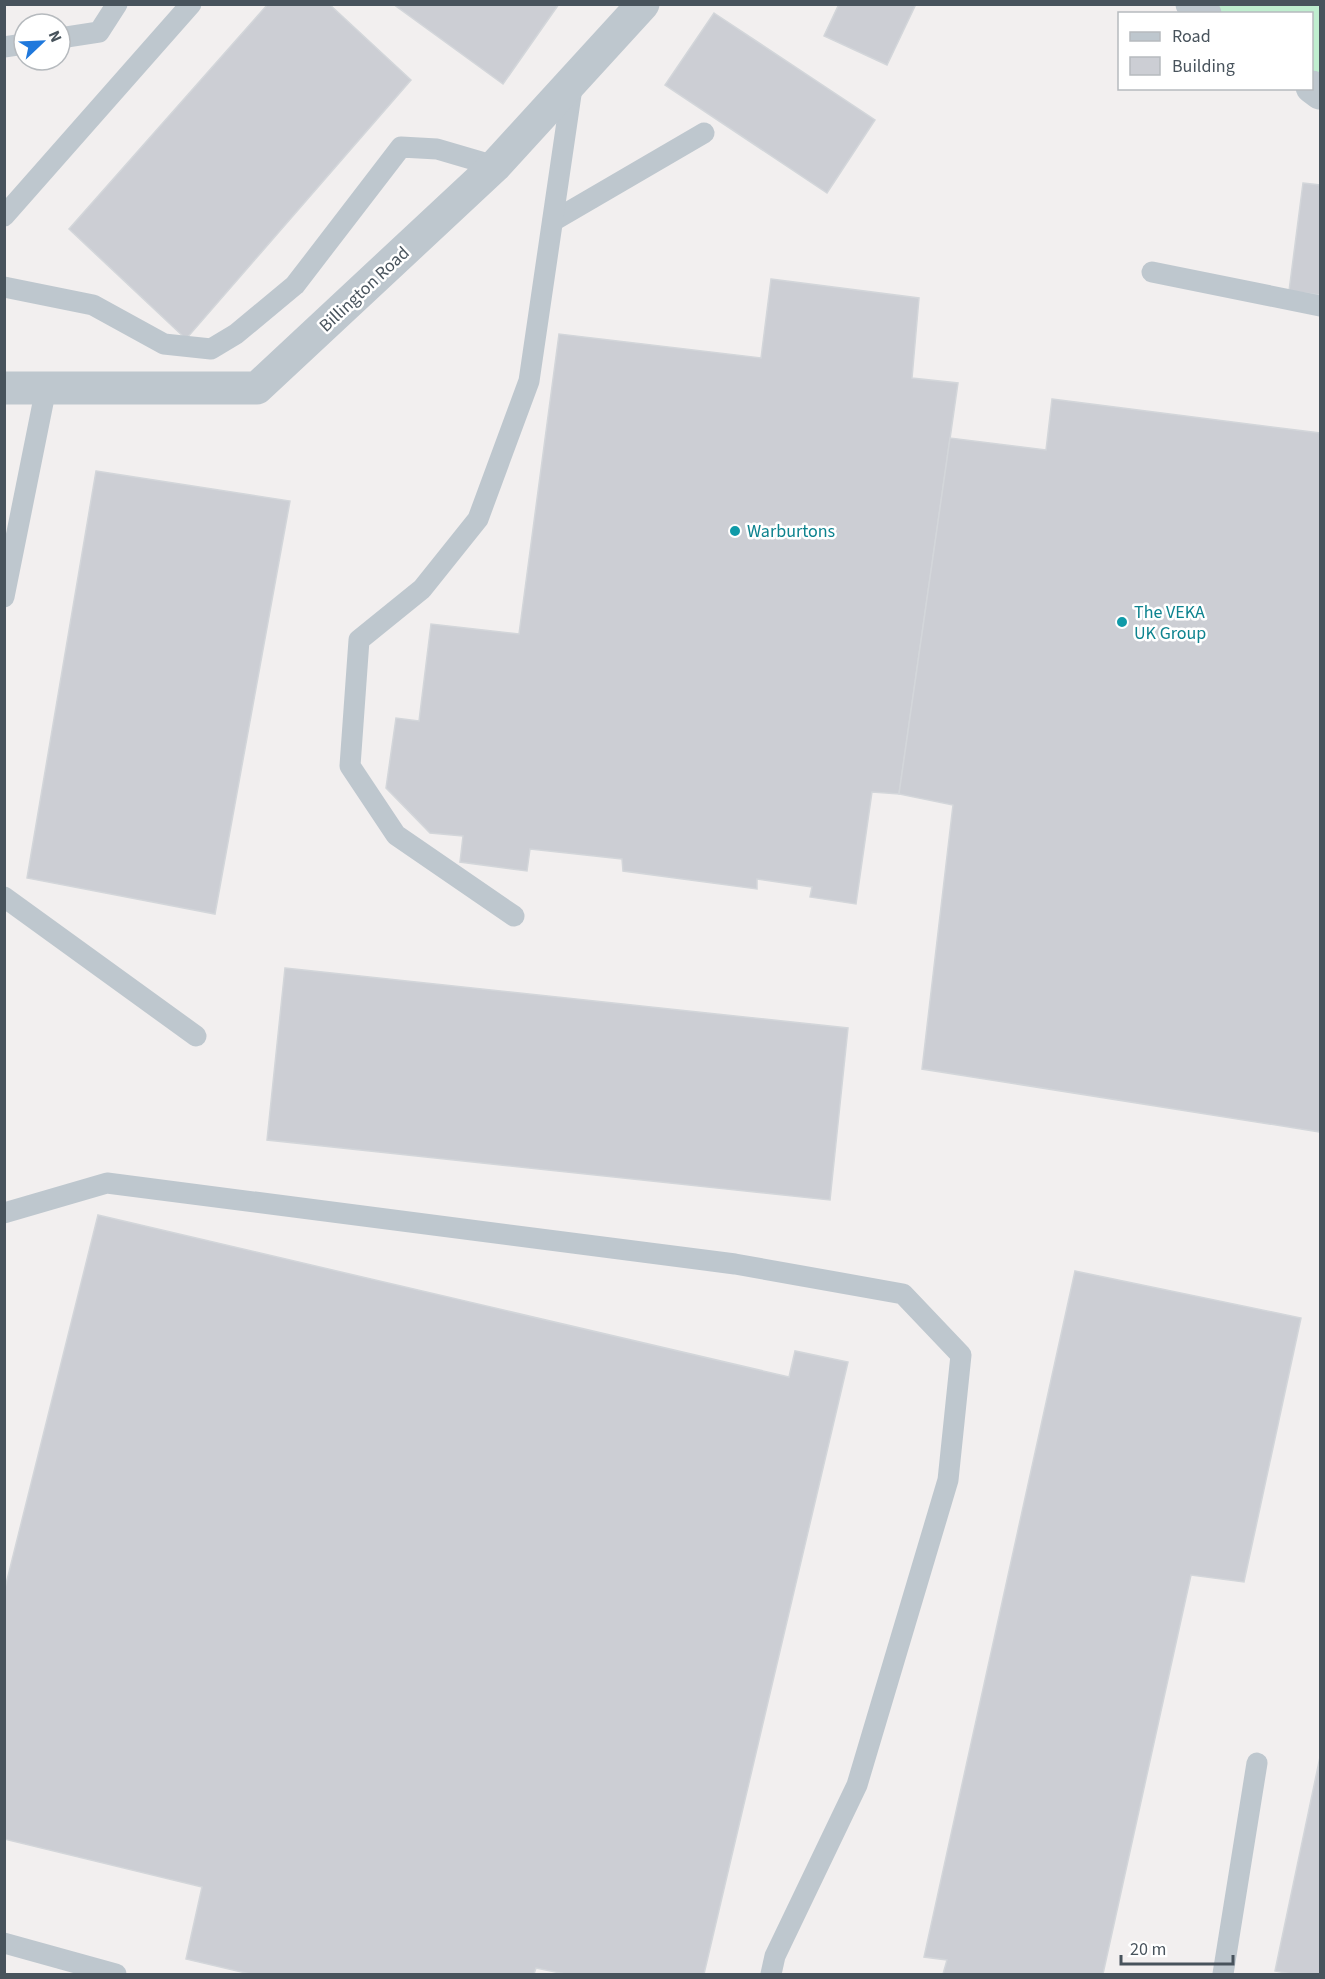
<svg xmlns="http://www.w3.org/2000/svg" width="1325" height="1979" viewBox="0 0 1325 1979" font-family="'Source Sans 3',sans-serif">
<style>
.green{fill:#bfeecf}
.building{fill:#ccced4;stroke:#d3d6da;stroke-width:1.5}
.lines{fill:none;stroke-linecap:round;stroke-linejoin:round}
.service{stroke:#bec7ce;stroke-width:21}
.minor{stroke:#bec7ce;stroke-width:33}
.culture-dot{fill:#0f9aa8;stroke:#fff;stroke-width:2}
.labels{text-anchor:middle;stroke-width:5;stroke-linejoin:round;paint-order:stroke}
.street-label{font-size:18px;fill:#48535c;stroke:#fff}
.culture-label{font-size:18px;fill:#0d838f;stroke:#fff;text-anchor:start}
</style>
<rect width="100%" height="100%" fill="#f2efef"/>
<polygon class="green" points="1192,5 1320,5 1320,93 1312,87 1312,14 1205,13"/>
<g class="building">
<polygon points="268,4 329,4 411,80 186,339 69,229"/>
<polygon points="393,4 559,4 503,84"/>
<polygon points="839,4 916,4 887,65 824,36"/>
<polygon points="714,13 875,120 827,193 665,85"/>
<polygon points="1303,183 1320,185 1320,295 1289,291"/>
<polygon points="771,279 919,298 912,378 958,383 899,794 872,792 856,904 810,897 812,887 757,879 757,889 623,871 622,859 530,849 527,871 460,862 463,836 430,833 386,788 396,718 419,721 431,624 519,634 559,334 761,358"/>
<polygon points="1052,399 1320,433 1320,1132 922,1069 953,805 899,794 950,438 1046,450"/>
<polygon points="96,471 290,501 215,914 27,878"/>
<polygon points="285,968 848,1028 830,1200 267,1140"/>
<polygon points="98,1215 789,1377 795,1351 848,1362 704,1974 565,1974 536,1968 534,1974 250,1974 186,1959 202,1887 4,1839 4,1592"/>
<polygon points="1075,1271 1301,1318 1244,1582 1191,1575 1103,1974 943,1974 947,1960 924,1957"/>
<polygon points="1320,1757 1320,1974 1291,1974 1275,1971"/>
</g>
<g class="lines">
<g class="service">
<polyline points="60,38 99,32 117,4"/>
<polyline points="4,47 24,44"/>
<polyline points="4,216 191,4"/>
<polyline points="553,221 704,133"/>
<polyline points="1152,272 1320,306"/>
<polyline points="4,287 93,305 164,344 211,349 236,334 295,285 401,147 437,149 495,166"/>
<polyline points="4,597 46,388"/>
<polyline points="4,897 196,1036"/>
<polyline points="514,916 396,835 350,766 359,640 422,589 478,519 529,381 573,81"/>
<polyline points="4,1213 107,1183 735,1264 903,1294 961,1355 948,1480 857,1785 775,1956 771,1974"/>
<polyline points="4,1943 116,1974"/>
<polyline points="1223,1974 1257,1763"/>
</g>
<g class="minor">
<polyline points="1192,4 1205,14"/>
<polyline points="1312,87 1320,93"/>
<polyline points="4,388 257,388 495,166 643,4"/>
</g>
</g>
<g class="culture-dot">
<circle cx="735" cy="531" r="6"/>
<circle cx="1122" cy="622" r="6"/>
</g>
<g class="labels">
<g class="street-label">
<text transform="translate(364 289) rotate(-43)" y="6">Billington Road</text>
</g>
<g class="culture-label">
<text x="747" y="537">Warburtons</text>
<text x="1134" y="618">The VEKA<tspan x="1134" dy="21">UK Group</tspan></text>
</g>
</g>
<rect width="1325" height="1979" fill="none" stroke="#48535c" stroke-width="12"/>
<rect x="1118" y="12" width="195" height="78" fill="#ffffff" stroke="#b6babe" stroke-width="1.5"/>
<rect x="1130" y="32" width="30" height="9" fill="#bec7ce" stroke="#b6babe" stroke-width="1.5"/>
<text x="1172" y="42" font-size="18" fill="#48535c">Road</text>
<rect x="1130" y="57" width="30" height="18" fill="#ccced4" stroke="#b6babe" stroke-width="1.5"/>
<text x="1172" y="72" font-size="18" fill="#48535c">Building</text>
<g transform="translate(42 42) rotate(67)"><circle r="28" fill="#ffffff" stroke="#b6babe" stroke-width="1.5"/>
<path d="M0-4.5L10 22L0 15L-10 22Z" fill="#1f78dc"/>
<text y="-9" font-size="16" font-weight="bold" text-anchor="middle" fill="#48535c">N</text>
</g>
<path d="M1121 1955v9h112v-9" fill="none" stroke="#48535c" stroke-width="3"/>
<text x="1130" y="1955" font-size="18" fill="#48535c" stroke="#ffffff" stroke-width="4.5" paint-order="stroke">20 m</text>
</svg>
